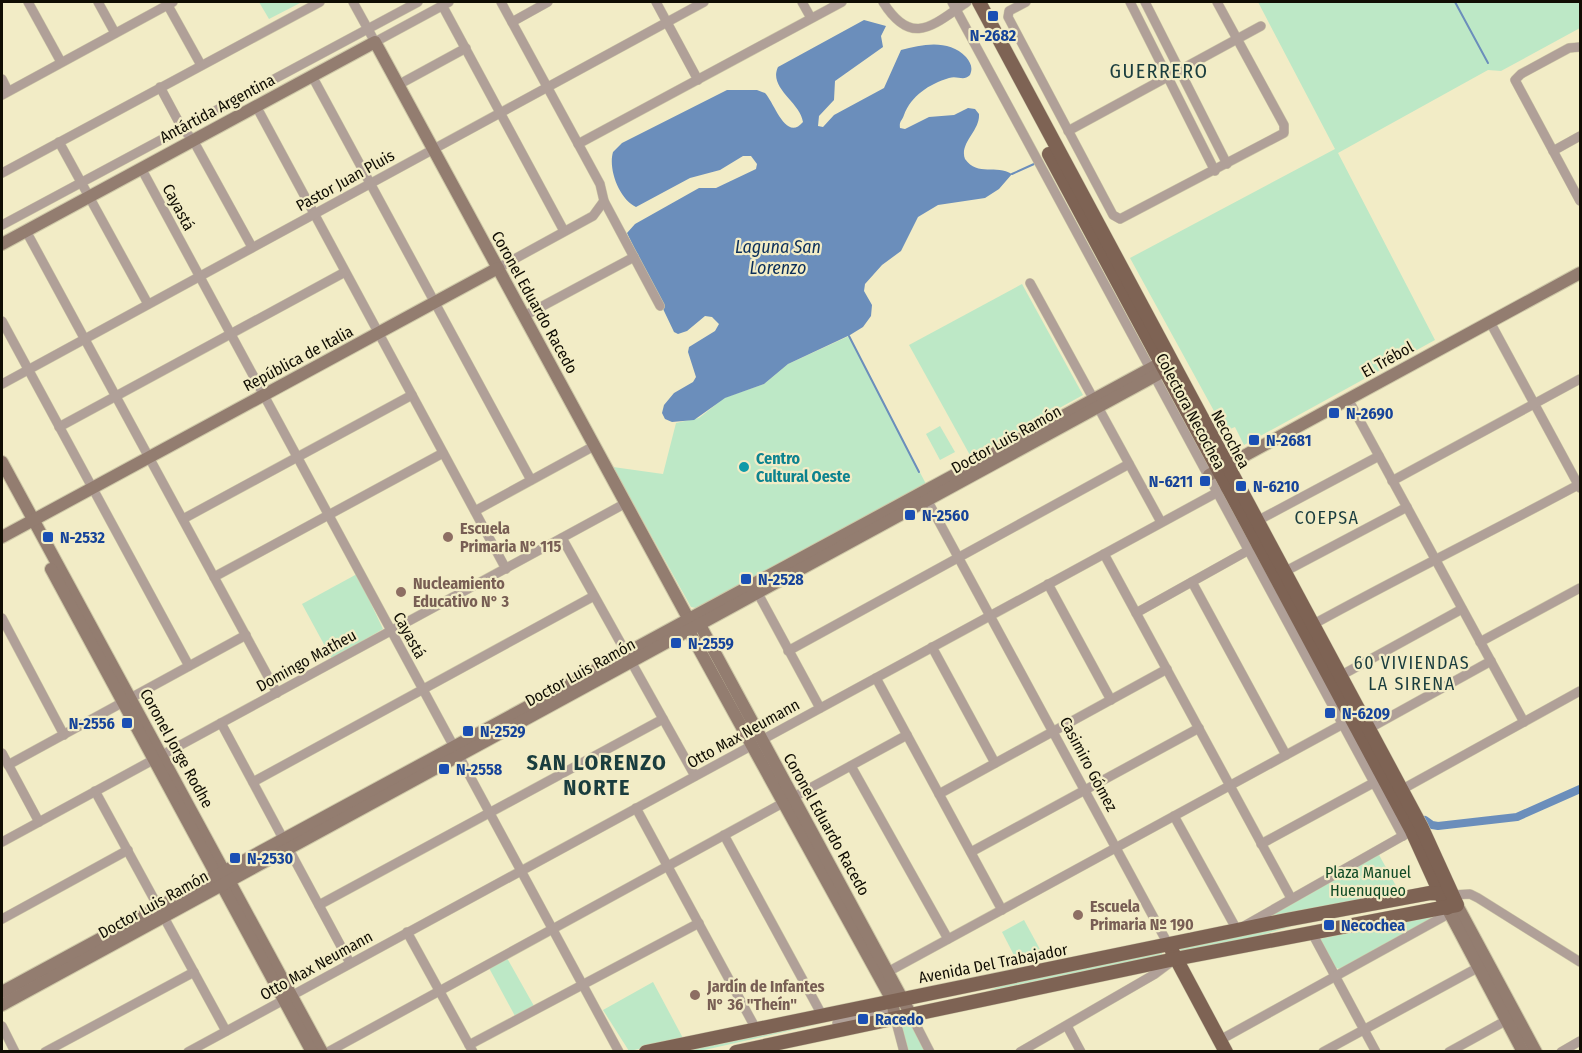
<svg xmlns="http://www.w3.org/2000/svg" width="1582" height="1053" viewBox="0 0 1582 1053" font-family="'Fira Sans Condensed',sans-serif">
<style>
.green{fill:#bde8c6}
.water{fill:#6b8ebb}
.lines{fill:none;stroke-linecap:round;stroke-linejoin:round}
.stream{stroke:#6b8ebb;stroke-width:2}
.canal{stroke:#6b8ebb;stroke-width:8}
.street-casing{stroke:#cec8a7;stroke-width:10}
.secondary-casing{stroke:#cec8a7;stroke-width:14}
.primary-casing{stroke:#cec8a7;stroke-width:15}
.street{stroke:#b0a098;stroke-width:9}
.secondary{stroke:#937d70;stroke-width:12}
.primary{stroke:#7e6354;stroke-width:14}
.transit-dot{fill:#1a4fb4;stroke:#f2ecc6;stroke-width:2}
.culture-dot{fill:#0f9aa8;stroke:#f2ecc6;stroke-width:2}
.education-dot{fill:#8d6e63;stroke:#f2ecc6;stroke-width:2}
.labels{text-anchor:middle;stroke-width:4.5;stroke-linejoin:round;paint-order:stroke}
.transit-label{font-size:16px;font-weight:bold;fill:#164399;stroke:#f2ecc6;text-anchor:start}
.street-label{font-size:16px;fill:#100d03;stroke:#f2ecc6}
.culture-label{font-size:16px;font-weight:bold;fill:#0d838f;stroke:#f2ecc6;text-anchor:start}
.education-label{font-size:16px;font-weight:bold;fill:#785e54;stroke:#f2ecc6;text-anchor:start}
.park-label{font-size:16px;fill:#104a25;stroke:#f2ecc6}
.water-label{font-size:18px;font-style:italic;fill:#0b2f5a;stroke:#f2ecc6}
.neighbourhood-label{font-size:18px;letter-spacing:1.5px;fill:#1a3d3e;stroke:#f2ecc6}
.quarter-label{font-size:20px;letter-spacing:1.5px;fill:#1a3d3e;stroke:#f2ecc6}
.district-label{font-size:22px;font-weight:bold;letter-spacing:1.5px;fill:#1a3d3e;stroke:#f2ecc6}
</style>
<rect width="100%" height="100%" fill="#f2ecc6"/>
<g class="green">
<polygon points="259,2 302,2 269,19"/>
<polygon points="1258,2 1580,2 1580,28 1501,71 1488,70 1338,153 1435,340 1244,445 1235,427 1225,431 1130,258 1335,149"/>
<polygon points="1022,284 1083,395 971,457 909,345"/>
<polygon points="849,336 926,484 696,608 691,607 613,467 663,474 676,423 699,418 724,398 764,384 788,364"/>
<polygon points="940,426 955,452 940,460 926,434"/>
<polygon points="357,574 383,629 332,659 302,604"/>
<polygon points="1378,853 1401,895 1265,921 1264,916"/>
<polygon points="1436,913 1438,916 1340,969 1336,968 1320,939"/>
<polygon points="1024,920 1042,953 1019,965 1002,932"/>
<polygon points="1293,926 1251,938 1179,951 1180,948"/>
<polygon points="1162,951 1162,955 987,991 1007,984"/>
<polygon points="507,958 534,1006 515,1016 489,968"/>
<polygon points="653,982 684,1040 629,1051 603,1010"/>
<polygon points="909,1020 926,1051 908,1051 900,1023"/>
<polygon points="828,1022 700,1051 681,1052"/>
</g>
<path class="water" d="M864 20 886 26 881 36 883 47 835 81 834 100 819 116 818 126 823 127 834 115 884 88 901 50C923 44 949 39 966 57 971 63 973 68 970 75 963 82 958 75 949 78 929 84 911 96 904 115 902 121 899 121 900 128L905 129 929 117 954 115 968 108 975 109 979 114C980 131 959 143 965 159 978 177 996 164 1012 174L999 189 985 198 938 205 918 217 901 251 882 265 865 284 864 291 872 305 871 316 863 327 850 335 788 364 764 384 725 398 694 420 672 422 665 419 662 413 664 405 674 393 693 382 696 377 688 352 689 347 715 331 719 324 712 317 705 316 687 331 678 334 674 332 627 233 635 224 699 188H716L756 169 757 164 751 156H743L720 170 690 178 636 207C619 199 608 169 613 152L622 143 727 90H757L765 93C775 104 786 142 803 122 800 102 768 88 778 67Z"/>
<g class="lines">
<g class="stream">
<polyline points="1455,2 1488,63"/>
<polyline points="1012,174 1034,164"/>
<polyline points="849,336 919,472"/>
</g>
<polyline class="canal" points="1425,820 1432,825 1438,826 1517,817 1580,789"/>
<defs>
<g id="street">
<polyline points="28,2 61,62"/>
<polyline points="98,2 115,33"/>
<polyline points="166,2 201,65"/>
<polyline points="353,2 375,42 449,2"/>
<polyline points="501,2 600,184 604,201 660,306"/>
<polyline points="656,2 698,80"/>
<polyline points="802,2 811,18"/>
<path d="M883 2C912 48 933 25 967 2"/>
<polyline points="952,2 1403,836"/>
<polyline points="1026,2 1009,11 1008,17 1113,215 1120,219 1284,133 1284,125 1217,2"/>
<polyline points="1130,2 1215,171"/>
<polyline points="1145,2 1227,164"/>
<polyline points="442,5 564,231"/>
<polyline points="512,22 548,2"/>
<polyline points="1580,47 1569,48 1521,74 1515,80 1580,201"/>
<polyline points="312,76 531,480"/>
<polyline points="2,79 8,91"/>
<polyline points="398,85 466,48"/>
<polyline points="160,87 182,128 193,140 252,247"/>
<polyline points="2,95 173,2"/>
<polyline points="256,106 506,569"/>
<polyline points="1068,131 1261,26"/>
<polyline points="59,142 148,304"/>
<polyline points="578,144 842,2"/>
<polyline points="1553,151 1580,136"/>
<polyline points="141,168 619,1052"/>
<polyline points="2,173 320,2"/>
<polyline points="2,225 418,2"/>
<polyline points="26,231 277,693"/>
<polyline points="498,268 593,216 604,201"/>
<polyline points="1030,283 1161,522"/>
<polyline points="524,316 634,257"/>
<polyline points="2,321 189,666"/>
<polyline points="1490,322 1580,488"/>
<polyline points="2,384 704,2"/>
<polyline points="1348,399 1524,722"/>
<polyline points="59,427 345,272"/>
<polyline points="1392,481 1580,379"/>
<polyline points="925,496 1168,944"/>
<polyline points="475,511 594,446"/>
<polyline points="183,519 412,395"/>
<polyline points="1257,521 1379,456"/>
<polyline points="562,538 695,776"/>
<polyline points="1104,554 1291,898"/>
<polyline points="1284,572 1407,507"/>
<polyline points="214,577 443,453"/>
<polyline points="1192,582 1286,755"/>
<polyline points="1048,584 1111,700"/>
<polyline points="755,588 820,708"/>
<polyline points="1136,613 1249,550"/>
<polyline points="2,618 64,735"/>
<path d="M1312 625C1401 576 1491 532 1580 484"/>
<polyline points="1480,642 1580,588"/>
<polyline points="932,647 995,763"/>
<polyline points="788,651 1129,464"/>
<polyline points="1340,676 1462,609"/>
<polyline points="876,678 1002,910"/>
<polyline points="221,723 350,963"/>
<polyline points="1368,729 1491,661"/>
<polyline points="2,753 39,822"/>
<polyline points="8,765 246,635"/>
<polyline points="851,766 948,939"/>
<polyline points="253,782 594,596"/>
<polyline points="1401,790 1580,691"/>
<polyline points="95,791 226,1031"/>
<polyline points="939,794 1167,669"/>
<polyline points="636,808 756,1029"/>
<polyline points="1174,816 1237,930 1408,833"/>
<polyline points="724,835 822,1015"/>
<polyline points="2,842 626,503"/>
<polyline points="1261,844 1375,782"/>
<polyline points="971,852 1199,728"/>
<polyline points="1452,895 1470,894 1478,898 1580,962"/>
<polyline points="319,905 663,719"/>
<polyline points="2,919 128,850"/>
<polyline points="407,932 473,1052"/>
<polyline points="1312,933 1376,1052"/>
<polyline points="884,974 1343,724"/>
<polygon points="885,1014 885,1017 838,1026 837,1023"/>
<polyline points="911,1015 930,1052"/>
<polyline points="895,1018 904,1052"/>
<polyline points="2,1026 15,1052"/>
<polyline points="1067,1026 1081,1052"/>
<polyline points="1220,1040 1450,913"/>
<polyline points="469,1045 699,923"/>
<polyline points="45,1052 194,972"/>
<polyline points="188,1052 1218,492"/>
<polyline points="328,1052 907,735"/>
<polyline points="1020,1052 1155,974 1171,962"/>
<polyline points="1323,1052 1479,967"/>
<polyline points="1449,1052 1507,1020"/>
<polyline points="1561,1052 1580,1041"/>
</g>
<g id="secondary">
<polyline points="2,244 375,42 688,618 689,631 892,1000 895,1018"/>
<polyline points="2,462 322,1052"/>
<polyline points="1209,475 1580,273"/>
<polyline points="2,537 498,268"/>
<polyline points="51,569 312,1052"/>
<polyline points="694,622 700,625 911,1015"/>
<polyline points="1457,905 1536,1052"/>
<polyline points="1447,908 1523,1052"/>
<polyline points="2,992 1168,359"/>
<polyline points="2,1005 1173,366"/>
</g>
<g id="primary">
<polyline points="1049,154 1412,831 1447,908"/>
<polyline points="1172,951 1226,1052"/>
<polyline points="646,1052 1286,920 1430,893 1447,894"/>
<polyline points="736,1052 1175,959 1457,905 1421,826 979,2"/>
</g>
</defs>
<use href="#street" class="street-casing"/>
<use href="#secondary" class="secondary-casing"/>
<use href="#primary" class="primary-casing"/>
<use href="#street" class="street"/>
<use href="#secondary" class="secondary"/>
<use href="#primary" class="primary"/>
</g>
<g class="transit-dot">
<rect x="987" y="10" width="12" height="12" rx="3"/>
<rect x="1328" y="407" width="12" height="12" rx="3"/>
<rect x="1248" y="434" width="12" height="12" rx="3"/>
<rect x="1199" y="475" width="12" height="12" rx="3"/>
<rect x="1235" y="480" width="12" height="12" rx="3"/>
<rect x="904" y="509" width="12" height="12" rx="3"/>
<rect x="42" y="531" width="12" height="12" rx="3"/>
<rect x="740" y="573" width="12" height="12" rx="3"/>
<rect x="670" y="637" width="12" height="12" rx="3"/>
<rect x="1324" y="707" width="12" height="12" rx="3"/>
<rect x="121" y="717" width="12" height="12" rx="3"/>
<rect x="462" y="725" width="12" height="12" rx="3"/>
<rect x="438" y="763" width="12" height="12" rx="3"/>
<rect x="229" y="852" width="12" height="12" rx="3"/>
<rect x="1323" y="919" width="12" height="12" rx="3"/>
<rect x="857" y="1013" width="12" height="12" rx="3"/>
</g>
<circle class="culture-dot" cx="744" cy="467" r="6"/>
<g class="education-dot">
<circle cx="448" cy="537" r="6"/>
<circle cx="401" cy="592" r="6"/>
<circle cx="1078" cy="915" r="6"/>
<circle cx="695" cy="995" r="6"/>
</g>
<g class="labels">
<g class="transit-label">
<text x="993" y="41" text-anchor="middle">N-2682</text>
<text x="1346" y="419">N-2690</text>
<text x="1266" y="446">N-2681</text>
<text x="1193" y="487" text-anchor="end">N-6211</text>
<text x="1253" y="492">N-6210</text>
<text x="922" y="521">N-2560</text>
<text x="60" y="543">N-2532</text>
<text x="758" y="585">N-2528</text>
<text x="688" y="649">N-2559</text>
<text x="1342" y="719">N-6209</text>
<text x="115" y="729" text-anchor="end">N-2556</text>
<text x="480" y="737">N-2529</text>
<text x="456" y="775">N-2558</text>
<text x="247" y="864">N-2530</text>
<text x="1341" y="931">Necochea</text>
<text x="875" y="1025">Racedo</text>
</g>
<g class="street-label">
<text transform="translate(217 108) rotate(-28)" y="6">Antártida Argentina</text>
<text transform="translate(345 180) rotate(-29)" y="6">Pastor Juan Pluis</text>
<text transform="translate(179 207) rotate(62)" y="6">Cayastá</text>
<text transform="translate(535 302) rotate(61)" y="6">Coronel Eduardo Racedo</text>
<text transform="translate(298 358) rotate(-28)" y="6">República de Italia</text>
<text transform="translate(1387 359) rotate(-29)" y="6">El Trébol</text>
<text transform="translate(1191 411) rotate(62)" y="6">Colectora Necochea</text>
<text transform="translate(1006 439) rotate(-29)" y="6">Doctor Luis Ramón</text>
<text transform="translate(1231 439) rotate(62)" y="6">Necochea</text>
<text transform="translate(410 635) rotate(61)" y="6">Cayastá</text>
<text transform="translate(306 660) rotate(-29)" y="6">Domingo Matheu</text>
<text transform="translate(580 672) rotate(-29)" y="6">Doctor Luis Ramón</text>
<text transform="translate(743 733) rotate(-29)" y="6">Otto Max Neumann</text>
<text transform="translate(177 748) rotate(61)" y="6">Coronel Jorge Rodhe</text>
<text transform="translate(1089 764) rotate(62)" y="6">Casimiro Gómez</text>
<text transform="translate(827 824) rotate(61)" y="6">Coronel Eduardo Racedo</text>
<text transform="translate(153 904) rotate(-29)" y="6">Doctor Luis Ramón</text>
<text transform="translate(993 963) rotate(-11)" y="6">Avenida Del Trabajador</text>
<text transform="translate(316 965) rotate(-29)" y="6">Otto Max Neumann</text>
</g>
<g class="culture-label">
<text x="756" y="464">Centro<tspan x="756" dy="18">Cultural Oeste</tspan></text>
</g>
<g class="education-label">
<text x="460" y="534">Escuela<tspan x="460" dy="18">Primaria N° 115</tspan></text>
<text x="413" y="589">Nucleamiento<tspan x="413" dy="18">Educativo N° 3</tspan></text>
<text x="1090" y="912">Escuela<tspan x="1090" dy="18">Primaria Nº 190</tspan></text>
<text x="707" y="992">Jardín de Infantes<tspan x="707" dy="18">N° 36 "Theín"</tspan></text>
</g>
<g class="park-label">
<text x="1368" y="878">Plaza Manuel<tspan x="1368" dy="18">Huenuqueo</tspan></text>
</g>
<g class="water-label">
<text x="778" y="253">Laguna San<tspan x="778" dy="21">Lorenzo</tspan></text>
</g>
<g class="neighbourhood-label">
<text x="1327" y="524">COEPSA</text>
<text x="1412" y="669">60 VIVIENDAS<tspan x="1412" dy="21">LA SIRENA</tspan></text>
</g>
<g class="quarter-label">
<text x="1159" y="78">GUERRERO</text>
</g>
<g class="district-label">
<text x="597" y="770">SAN LORENZO<tspan x="597" dy="25">NORTE</tspan></text>
</g>
</g>
<rect width="1582" height="1053" fill="none" stroke="#100d03" stroke-width="6"/>
</svg>
